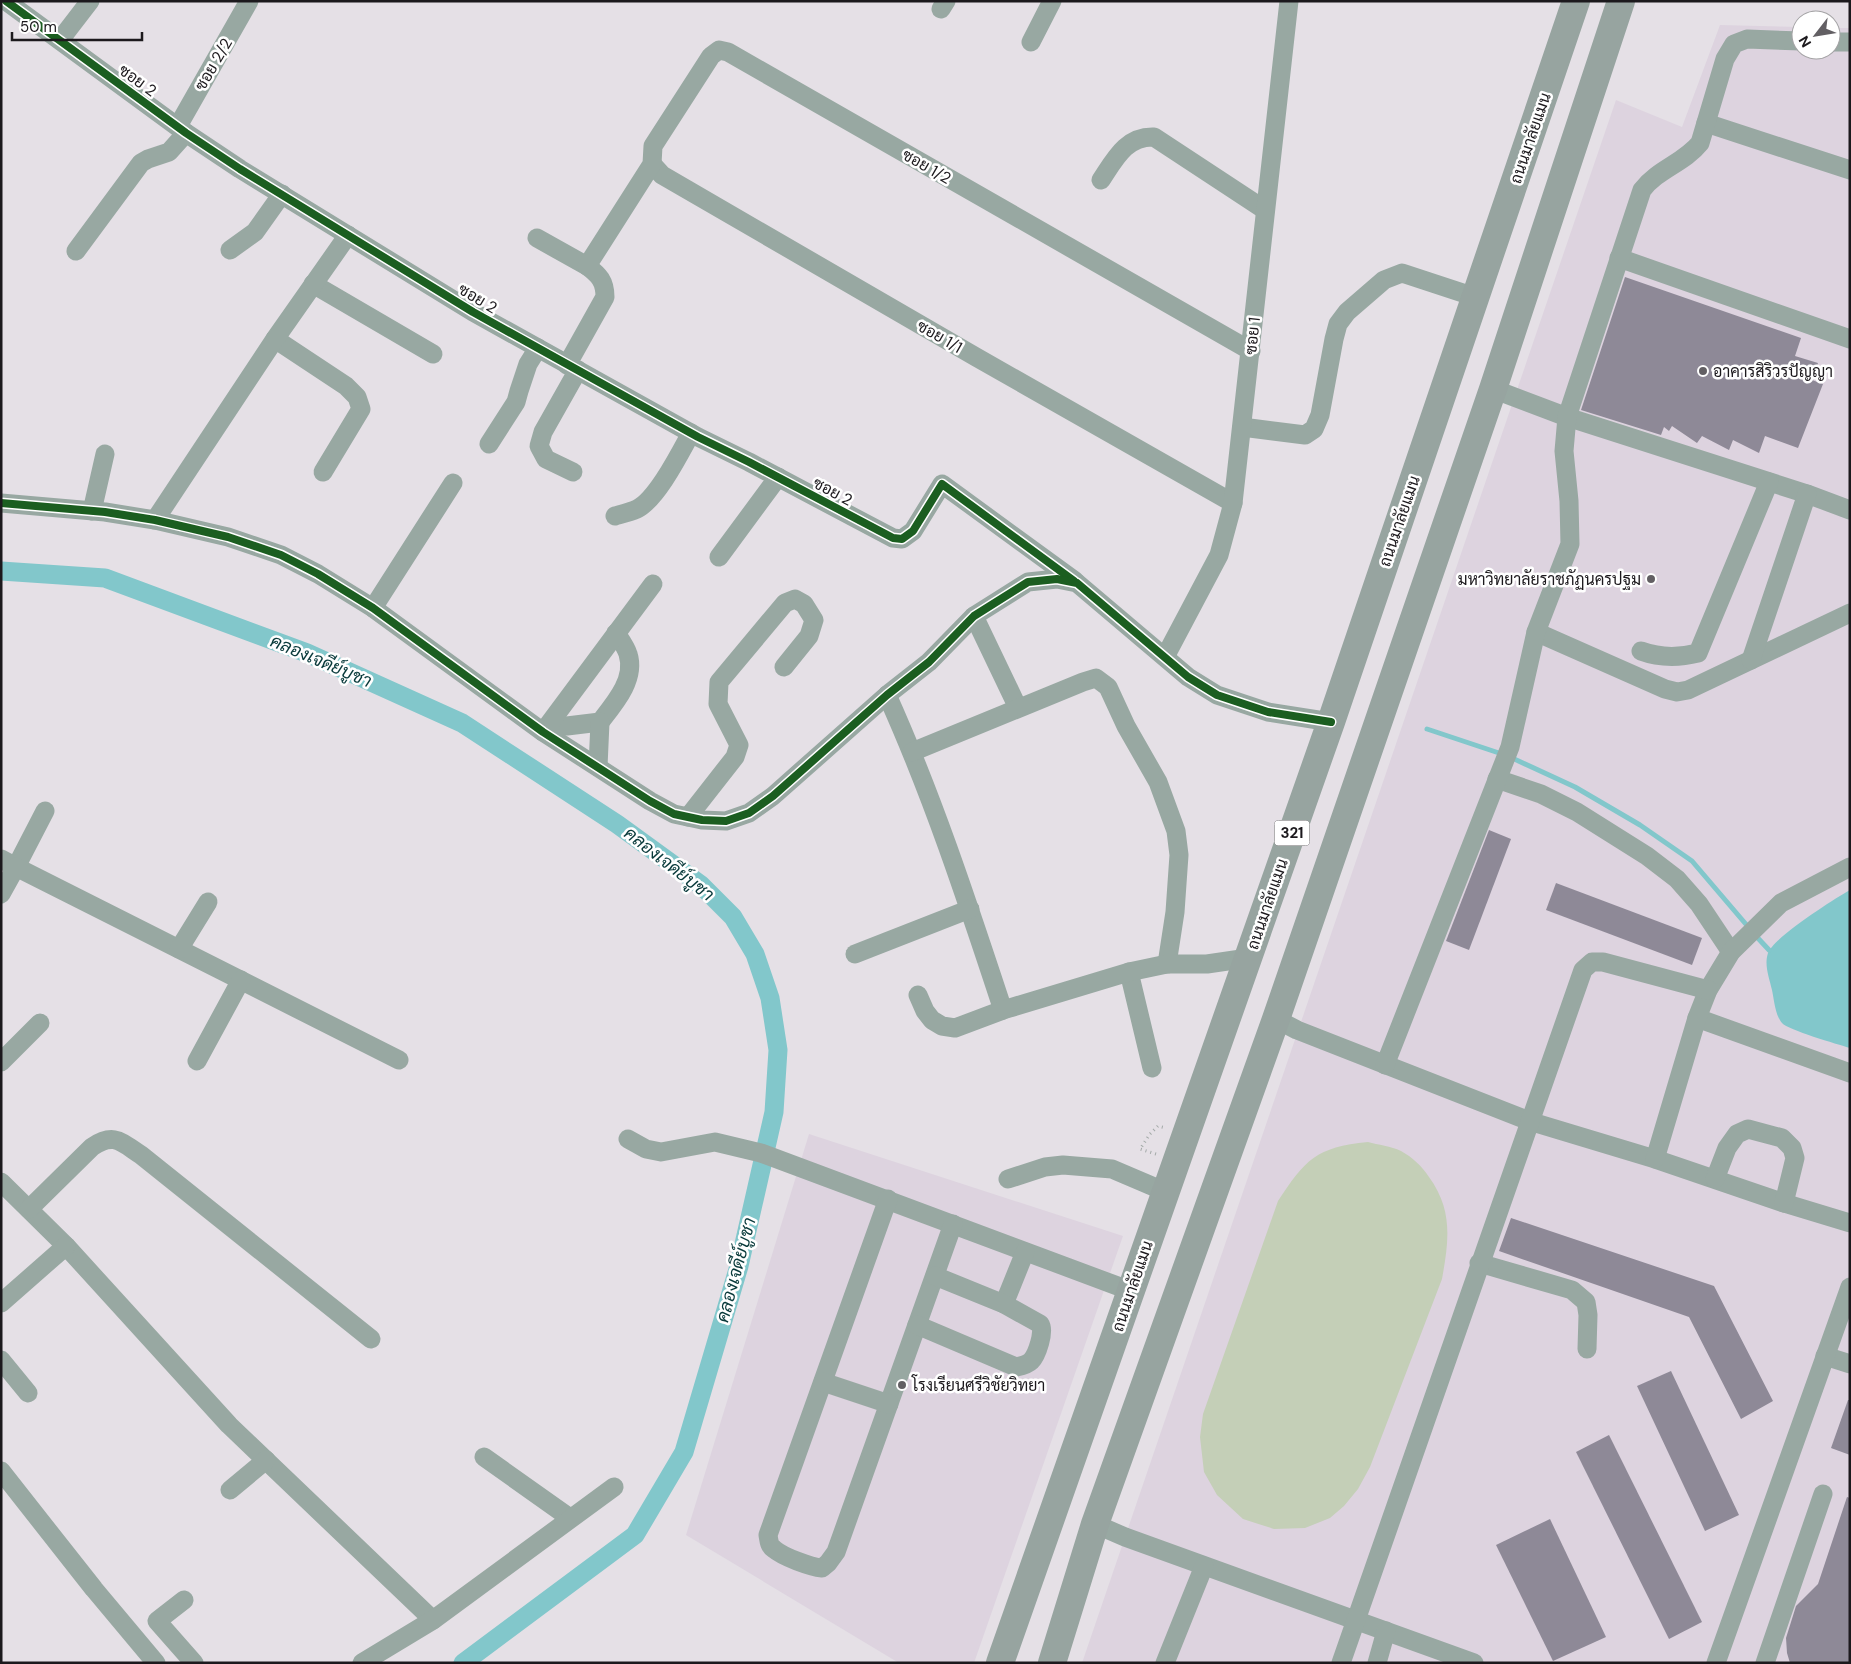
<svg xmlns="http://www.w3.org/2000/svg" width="1851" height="1664" viewBox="0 0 1851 1664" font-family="'DM Sans',Sarabun,sans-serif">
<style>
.built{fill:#ddd3df}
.green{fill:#c4cfb7}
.water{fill:#82c7cb}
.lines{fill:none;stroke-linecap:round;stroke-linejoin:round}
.stream{stroke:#82c7cb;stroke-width:5}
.canal{stroke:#82c7cb;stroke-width:19}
.building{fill:#8e8997}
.path{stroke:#a3a9a8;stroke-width:3;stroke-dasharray:1 4;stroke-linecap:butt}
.minor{stroke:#98a8a2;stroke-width:19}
.highway{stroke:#97a4a0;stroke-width:28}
.cycleway-casing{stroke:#fff;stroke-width:11}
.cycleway{stroke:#1b5e20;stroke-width:8}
.poi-dot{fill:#625f63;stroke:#fff;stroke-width:2}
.labels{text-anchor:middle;stroke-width:5;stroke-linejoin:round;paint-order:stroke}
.shield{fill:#fff;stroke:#605e61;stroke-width:1}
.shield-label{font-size:15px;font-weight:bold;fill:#1c191d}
.street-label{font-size:16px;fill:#1c191d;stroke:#fff}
.poi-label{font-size:16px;fill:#1c191d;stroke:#fff;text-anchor:start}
.water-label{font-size:18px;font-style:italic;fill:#093a3b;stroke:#fff}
</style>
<rect width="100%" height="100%" fill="#e5e0e6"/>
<g class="built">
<polygon points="1720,25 1801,27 1801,50 1831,50 1831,28 1850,28 1850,1663 1082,1663 1616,100 1682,127"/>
<polygon points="809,1134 1123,1236 974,1663 899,1663 686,1535"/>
</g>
<path class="green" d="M1368 1142C1378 1145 1391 1146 1401 1151 1412 1157 1422 1166 1429 1177 1453 1210 1449 1240 1442 1279L1370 1467 1358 1489 1344 1506 1330 1518 1305 1528 1274 1529 1243 1519 1217 1495 1204 1472 1200 1437 1203 1414 1278 1201C1305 1160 1316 1147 1368 1142Z"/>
<path class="water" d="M1850 890V1048C1837 1044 1788 1030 1782 1023 1775 1015 1774 999 1772 990 1769 977 1764 965 1768 953 1773 938 1834 899 1850 890Z"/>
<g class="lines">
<g class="stream">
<polyline points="1427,729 1502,754"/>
<polyline points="1510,757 1575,787 1640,825 1692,861 1750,929"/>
<polyline points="1755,935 1769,950"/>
</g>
<polyline class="canal" points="1,571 105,578 307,653 462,723 617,824 701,885 733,917 755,954 770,998 778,1050 774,1112 739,1266 684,1452 635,1535 463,1663"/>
</g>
<g class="building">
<polygon points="1625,277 1801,338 1795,356 1818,363 1812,380 1823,384 1798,448 1765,436 1759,453 1733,440 1729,450 1702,436 1697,443 1672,426 1669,431 1664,427 1661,435 1581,410"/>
<polygon points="1489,830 1511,839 1469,950 1446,941"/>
<polygon points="1556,883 1702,938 1692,965 1546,910"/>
<polygon points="1511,1218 1714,1286 1773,1401 1741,1419 1689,1317 1499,1251"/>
<polygon points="1671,1371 1739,1515 1705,1531 1637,1386"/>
<polygon points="1848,1400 1850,1400 1850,1455 1831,1448"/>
<polygon points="1609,1435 1702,1622 1669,1639 1576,1452"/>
<polygon points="1847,1497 1850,1498 1850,1663 1790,1663 1787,1653 1786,1638 1796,1606 1818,1584"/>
<polygon points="1550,1519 1606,1637 1553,1661 1496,1545"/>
</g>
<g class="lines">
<polyline class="path" points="1156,1154 1140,1149 1150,1134 1158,1126 1166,1128"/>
<g class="minor">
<polyline points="6,1 186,133 240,169 473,312 698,437 749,462 893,538 902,539 913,531 942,484 1075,581"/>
<polyline points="941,9 946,1"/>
<polyline points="60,40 90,1"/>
<polyline points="1031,42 1052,1"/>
<polyline points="1831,42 1850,42"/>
<polyline points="1706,123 1850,170"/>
<polyline points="178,126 249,1"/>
<polyline points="652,164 662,175 976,357 1233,503"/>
<path d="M1101 180C1115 159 1126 136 1154 137L1265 210"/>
<polyline points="537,238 587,266"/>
<polyline points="230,250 255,232 282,194"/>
<polyline points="76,251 141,163 148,159 169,152 186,133"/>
<polyline points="1619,258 1850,339"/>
<polyline points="313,284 433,354"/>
<polyline points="275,339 346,386 357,397 361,409 323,472"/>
<path d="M567 365 605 297C605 281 599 275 587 266L652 164 653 146 711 56 719 50 728 52 1251 351"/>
<polyline points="1493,389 1567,417 1807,494 1850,510"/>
<polyline points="1242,427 1305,435 1314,429 1320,415 1334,339 1338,324 1347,312 1384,280 1402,273 1475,297"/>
<polyline points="489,444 516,402 519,391 528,364 538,348"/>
<polyline points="573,472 546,459 539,446 543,432 578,370"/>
<polyline points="1,503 105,512 155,520 228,537 281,555 318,574 373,608 543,732 650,801 674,814 702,820 726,821 749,813 773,796 887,695 929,662 974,616 1028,582 1057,579 1077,583 1188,677 1217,695 1268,712 1331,722"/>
<polyline points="92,511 105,454"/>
<path d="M615 516C622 514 630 512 637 509 657 499 680 453 691 433"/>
<polyline points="155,520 275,339 348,235"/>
<polyline points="719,557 778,477"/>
<polyline points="373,608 453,483"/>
<polyline points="974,616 1018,708"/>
<polyline points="1536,632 1665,689 1677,692 1688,690 1850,613"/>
<path d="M1641 651C1660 658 1678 658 1698 653L1769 482"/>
<polyline points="1165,657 1219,555 1233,503 1289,1"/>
<polyline points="1751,660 1807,494"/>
<path d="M887 695C933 797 968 904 1003 1010"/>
<path d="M550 725 567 726 600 722C615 703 636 679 628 654 626 647 620 639 616 633"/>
<polyline points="543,732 653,584"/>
<polyline points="912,752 1083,682 1096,678 1108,687 1126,726 1158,782 1176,831 1179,855 1175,912 1167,964"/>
<polyline points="598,767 600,722"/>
<polyline points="1497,779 1541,794 1577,812 1647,856 1677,879 1699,904 1731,952"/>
<polyline points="688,817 735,757 739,745 718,704 719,682 785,603 795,599 804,604 814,620 809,636 784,667"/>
<polyline points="1,859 16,867 45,811"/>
<polyline points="1,894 16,867 399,1060"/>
<polyline points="179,949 208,902"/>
<polyline points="855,954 970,909"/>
<polyline points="1129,972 1152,1068"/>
<polyline points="918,995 925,1011 932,1020 942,1026 955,1028 1003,1010 1129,972 1167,964 1207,964 1248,958"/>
<polyline points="1697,1018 1850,1073"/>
<polyline points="1276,1019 1297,1030 1529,1121 1655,1159 1784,1203 1850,1223"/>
<polyline points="197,1061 241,980"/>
<polyline points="1,1062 40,1023"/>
<path d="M1385 1065 1510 747 1536 632 1570 544 1569 501 1564 451 1567 417 1642 190C1658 169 1684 163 1700 143L1725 59 1734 44 1747 39 1801 41"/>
<polyline points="628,1139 646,1149 661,1152 715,1142 761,1153 1131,1291"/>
<polyline points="1655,1159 1697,1018 1708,990 1731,952 1781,903 1850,867"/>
<polyline points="1008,1179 1045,1167 1063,1165 1112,1169 1166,1192"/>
<polyline points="1715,1179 1727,1148 1737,1134 1748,1129 1782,1138 1792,1148 1795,1158 1784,1203"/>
<polyline points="1,1182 66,1246 229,1425 433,1620"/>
<path d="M888 1199 768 1535C769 1541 769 1546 774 1549 783 1557 811 1567 822 1568L828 1563 836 1552 953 1224"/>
<path d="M29 1209 92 1147C114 1132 121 1142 141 1155L371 1339"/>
<polyline points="1479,1263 1572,1290 1586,1302 1588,1315 1587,1349"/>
<polyline points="1,1303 66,1246"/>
<polyline points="1004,1304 1025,1252"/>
<path d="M917 1325 1016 1367C1021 1366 1027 1365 1031 1361 1037 1355 1045 1331 1040 1324L1004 1304 935 1276"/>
<polyline points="1825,1356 1850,1364"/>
<polyline points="1,1360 28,1393"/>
<polyline points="823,1382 889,1404"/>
<polyline points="484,1457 570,1518"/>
<polyline points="1,1471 94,1589 156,1663"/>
<polyline points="230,1490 266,1460"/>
<polyline points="1095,1524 1125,1537 1474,1663"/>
<polyline points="184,1600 157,1621 194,1663"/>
<polyline points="362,1663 433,1620 614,1487"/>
<polyline points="1165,1663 1204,1566"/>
<polyline points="1341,1663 1583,970 1592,962 1603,962 1708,990"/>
<polyline points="1377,1663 1386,1631"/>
<polyline points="1716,1663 1850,1287"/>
<polyline points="1765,1663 1823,1494"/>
</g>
<g class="highway">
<polyline points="1000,1663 1331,722 1576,1"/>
<polyline points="1052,1663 1095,1524 1276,1019 1493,389 1621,1"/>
</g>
<defs>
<g id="cycleway">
<polyline points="6,1 186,133 240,169 473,312 698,437 749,462 893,538 902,539 913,531 942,484 1074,581"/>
<polyline points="1,503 105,512 155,520 228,537 281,555 318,574 373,608 543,732 650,801 674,814 702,820 726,821 749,813 773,796 887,695 929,662 974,616 1028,582 1057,579 1077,583 1188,677 1217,695 1268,712 1331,722"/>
</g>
</defs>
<use href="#cycleway" class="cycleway-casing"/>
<use href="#cycleway" class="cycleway"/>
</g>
<g class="poi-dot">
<circle cx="1703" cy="371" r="5"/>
<circle cx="1651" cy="579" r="5"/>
<circle cx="902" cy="1385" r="5"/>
</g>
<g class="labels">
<rect class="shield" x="1274.5" y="820.5" width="35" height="25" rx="4"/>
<g class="shield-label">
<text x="1292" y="838">321</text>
</g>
<g class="street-label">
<text transform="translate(213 64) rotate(-60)" y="6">ซอย 2/2</text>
<text transform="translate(138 80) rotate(36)" y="6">ซอย 2</text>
<text transform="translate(1530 138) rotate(-71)" y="6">ถนนมาลัยแมน</text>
<text transform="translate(927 166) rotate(30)" y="6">ซอย 1/2</text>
<text transform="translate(478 298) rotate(31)" y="6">ซอย 2</text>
<text transform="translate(940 336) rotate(30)" y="6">ซอย 1/1</text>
<text transform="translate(1252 336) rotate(-84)" y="6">ซอย 1</text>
<text transform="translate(833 491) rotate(28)" y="6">ซอย 2</text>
<text transform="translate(1399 521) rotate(-71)" y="6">ถนนมาลัยแมน</text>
<text transform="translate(1267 904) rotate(-71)" y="6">ถนนมาลัยแมน</text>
<text transform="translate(1132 1286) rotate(-71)" y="6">ถนนมาลัยแมน</text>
</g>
<g class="poi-label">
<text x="1713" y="377">อาคารสิริวรปัญญา</text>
<text x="1641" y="585" text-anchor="end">มหาวิทยาลัยราชภัฏนครปฐม</text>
<text x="912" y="1391">โรงเรียนศรีวิชัยวิทยา</text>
</g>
<g class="water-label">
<text transform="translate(321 661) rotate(23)" y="6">คลองเจดีย์บูชา</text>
<text transform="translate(669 864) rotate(38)" y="6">คลองเจดีย์บูชา</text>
<text transform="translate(736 1270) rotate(-75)" y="6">คลองเจดีย์บูชา</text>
</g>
</g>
<rect width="1851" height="1664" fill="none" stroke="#1c191d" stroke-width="5"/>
<g transform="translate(1816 35) rotate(239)"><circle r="24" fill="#ffffff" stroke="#a4a3a5"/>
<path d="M0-4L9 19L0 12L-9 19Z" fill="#625f63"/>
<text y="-8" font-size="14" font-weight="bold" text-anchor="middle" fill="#1c191d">N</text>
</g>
<path d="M12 32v8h130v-8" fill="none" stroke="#1c191d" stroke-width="2.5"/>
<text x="20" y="32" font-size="15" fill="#1c191d" stroke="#ffffff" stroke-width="4" paint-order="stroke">50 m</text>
</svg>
